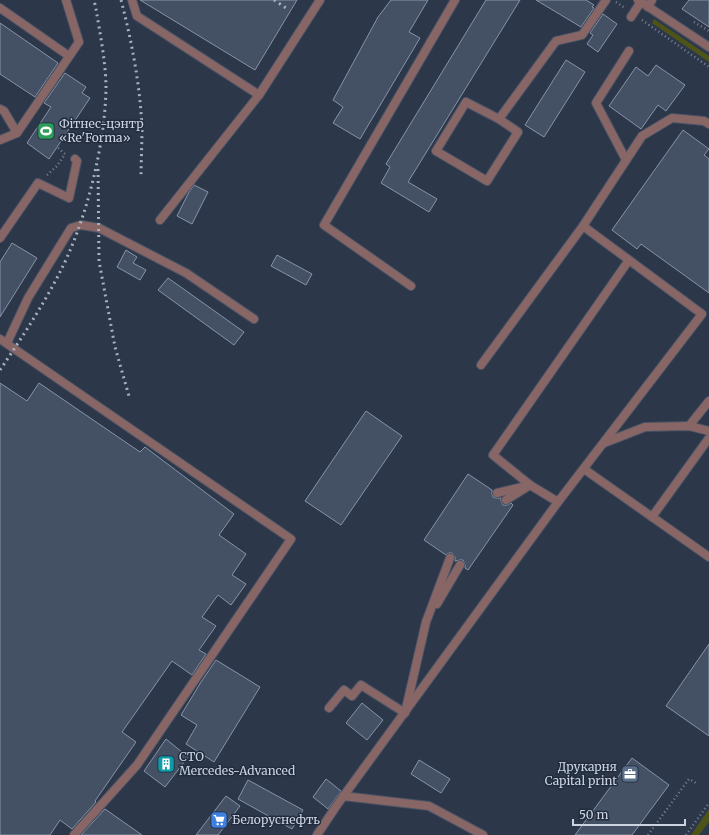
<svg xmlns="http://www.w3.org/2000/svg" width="709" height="835" viewBox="0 0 709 835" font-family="Merriweather,serif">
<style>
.green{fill:#4e5418}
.building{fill:#445064;stroke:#8693a9}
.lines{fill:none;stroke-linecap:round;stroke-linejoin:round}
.lane-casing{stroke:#495365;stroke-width:10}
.street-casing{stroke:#495365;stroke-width:10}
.path{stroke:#7b8494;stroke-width:2.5;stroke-dasharray:1 3;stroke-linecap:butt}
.lane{stroke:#886665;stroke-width:8}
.street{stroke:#886665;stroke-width:8}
.rail{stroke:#a9b1bf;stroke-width:3;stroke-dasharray:2 4;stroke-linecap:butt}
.labels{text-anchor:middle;stroke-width:3;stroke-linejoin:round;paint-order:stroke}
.poi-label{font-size:12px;fill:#ccd3e0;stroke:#222d3f;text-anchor:start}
</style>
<rect width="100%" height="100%" fill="#2c374a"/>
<g class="green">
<polygon points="654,19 709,56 709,62 652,23"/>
<polygon points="709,809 709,822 699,835 691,835"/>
</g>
<g class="building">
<polygon points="140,0 297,0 255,70"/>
<polygon points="391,0 428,0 409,32 420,38 360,139 333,123 343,107 333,100 378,17"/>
<polygon points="486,0 520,0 408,182 437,199 429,212 381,183 390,167 386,164"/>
<polygon points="536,0 586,0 594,5 592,7 594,8 581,27"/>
<polygon points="689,0 709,0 709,27 682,9"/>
<polygon points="603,14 617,24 598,52 587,44 593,35 590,33"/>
<polygon points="0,23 58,63 35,97 0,74"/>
<polygon points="566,60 585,72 544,137 525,125"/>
<polygon points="656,65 685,85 666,111 658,105 641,129 609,106 636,67 648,76"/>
<polygon points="65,73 86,87 82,93 90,98 49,159 27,143 51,107 44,103"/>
<polygon points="683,130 709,149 704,155 709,159 709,293 641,244 637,249 612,230"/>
<polygon points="194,185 208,192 192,224 177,216 189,192"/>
<polygon points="12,243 37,258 0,317 0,262"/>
<polygon points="126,250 137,257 133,263 146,270 140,280 117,267"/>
<polygon points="277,255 312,274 306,285 271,266"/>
<polygon points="168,278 244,332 234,345 158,290"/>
<polygon points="0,383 27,401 39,383 140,452 145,447 234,514 219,535 246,554 232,575 246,584 231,605 218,595 202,617 216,626 199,650 206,654 192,675 172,661 122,732 136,742 95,801 96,802 72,829 60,820 50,835 0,835"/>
<polygon points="366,411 402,436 341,525 305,501"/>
<polygon points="468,474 492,490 492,494 493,497 496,498 501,498 501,501 503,505 507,505 511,503 513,505 468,570 465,568 465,565 463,560 460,560 455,561 455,557 452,553 449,553 446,555 424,540"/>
<polygon points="709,644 709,736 666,706"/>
<polygon points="216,660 260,687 214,762 186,744 197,725 181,715 201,682"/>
<polygon points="362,703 383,720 367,740 346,723"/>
<polygon points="166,739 188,757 165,787 144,771"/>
<polygon points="632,758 669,785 632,835 575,835"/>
<polygon points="419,760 450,779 441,793 411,774"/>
<polygon points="326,779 341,791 328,809 313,797"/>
<polygon points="248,780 303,810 292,829 238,799"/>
<polygon points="226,796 240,806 218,835 196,835"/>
<polygon points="105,809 142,835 81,835"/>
</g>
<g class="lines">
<defs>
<g id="lane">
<polyline points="132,0 137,16 259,95"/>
<polyline points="648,7 652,0"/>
<polyline points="0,8 69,56"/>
<polyline points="631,17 642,0"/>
<polygon points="466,102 499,119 518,132 487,181 436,151"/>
<polyline points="0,109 4,111 17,133"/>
<polyline points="499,119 556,41 582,35 606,0"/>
<polyline points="0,140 17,133 79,42 66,0"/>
<polyline points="626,160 596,103 629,51"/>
<polyline points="160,220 259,95 320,0"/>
<polyline points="0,238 38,183 69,198 77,161 75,159"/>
<polyline points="411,286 324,225 455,0"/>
<polyline points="0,339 291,539 137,765 74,835"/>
<polyline points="7,343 28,298 71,228 81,225 99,228 186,273 254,319"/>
<polyline points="481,365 583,226"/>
<polyline points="689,426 709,401"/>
<polyline points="604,443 645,427 689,426 709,431"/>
<polyline points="584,469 709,557"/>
<polyline points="497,493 530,485 558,502"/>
<polyline points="506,500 530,485 493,455 629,260"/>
<polyline points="652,517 709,438"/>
<polyline points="437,604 460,565"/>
<polyline points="329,708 344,690 352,696 361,685 405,713 426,622 450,558"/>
<polyline points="343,796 429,806 483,835"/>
<polyline points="317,835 337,805 558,502 702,314 583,226 642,136 672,118 704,121 709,124"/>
</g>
<polyline id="street" points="638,0 709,47"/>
</defs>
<use href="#lane" class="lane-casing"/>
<use href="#street" class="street-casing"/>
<g class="path">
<polyline points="616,2 625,8"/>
<polyline points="642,20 709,67"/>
<polyline points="694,22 709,31"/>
<polyline points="47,175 57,166 65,154 57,147"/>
<polyline points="648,835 689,779 696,783"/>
<polyline points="686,835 709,803"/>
</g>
<use href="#lane" class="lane"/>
<use href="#street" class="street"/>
<g class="rail">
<path d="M121 0C132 42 140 85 142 128 142 145 141 162 141 178"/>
<polyline points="274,0 286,8"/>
<polyline points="98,169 99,261 115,347 129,396"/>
<path d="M0 370C21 339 42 307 59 274 86 222 105 146 106 88 106 64 100 33 96 9L94 0"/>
</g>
</g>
<defs>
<symbol id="stadium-square" viewBox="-11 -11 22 22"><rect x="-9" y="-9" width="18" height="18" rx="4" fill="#2e9e5b" stroke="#222d3f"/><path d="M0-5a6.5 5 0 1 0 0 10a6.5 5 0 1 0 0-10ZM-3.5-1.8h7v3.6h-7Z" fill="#fff"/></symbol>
<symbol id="building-square" viewBox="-11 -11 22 22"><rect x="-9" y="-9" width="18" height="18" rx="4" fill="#0f9aa8" stroke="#222d3f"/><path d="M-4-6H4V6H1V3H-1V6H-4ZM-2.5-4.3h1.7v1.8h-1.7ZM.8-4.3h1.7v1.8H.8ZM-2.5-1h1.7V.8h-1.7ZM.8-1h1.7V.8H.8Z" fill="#fff"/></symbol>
<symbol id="office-square" viewBox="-11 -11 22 22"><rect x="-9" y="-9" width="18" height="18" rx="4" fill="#5c6f8a" stroke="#222d3f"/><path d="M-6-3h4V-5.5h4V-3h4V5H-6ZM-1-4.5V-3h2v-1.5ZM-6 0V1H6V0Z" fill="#fff"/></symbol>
<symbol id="supermarket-square" viewBox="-11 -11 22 22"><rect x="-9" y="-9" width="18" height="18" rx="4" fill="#3f7fe0" stroke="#222d3f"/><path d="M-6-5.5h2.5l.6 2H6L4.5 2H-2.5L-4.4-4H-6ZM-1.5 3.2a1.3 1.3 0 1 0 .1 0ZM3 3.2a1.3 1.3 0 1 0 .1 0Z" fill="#fff"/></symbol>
</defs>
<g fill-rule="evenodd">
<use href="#stadium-square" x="36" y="121" width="20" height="20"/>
<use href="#building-square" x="156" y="754" width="20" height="20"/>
<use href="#office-square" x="620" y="764" width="20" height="20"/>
<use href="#supermarket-square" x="209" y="810" width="20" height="20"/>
</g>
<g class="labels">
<g class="poi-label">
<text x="59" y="128">Фітнес-цэнтр<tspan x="59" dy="14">«Re'Forma»</tspan></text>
<text x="179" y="761">СТО<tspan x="179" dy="14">Mercedes-Advanced</tspan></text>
<text x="617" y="771" text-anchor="end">Друкарня<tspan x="617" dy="14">Capital print</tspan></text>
<text x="232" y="824">Белоруснефть</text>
</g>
</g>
<path d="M573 819v6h112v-6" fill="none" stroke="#ccd3e0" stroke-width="2"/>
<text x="579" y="819" font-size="12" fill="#ccd3e0" stroke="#222d3f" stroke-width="3" paint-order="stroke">50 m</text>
</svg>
